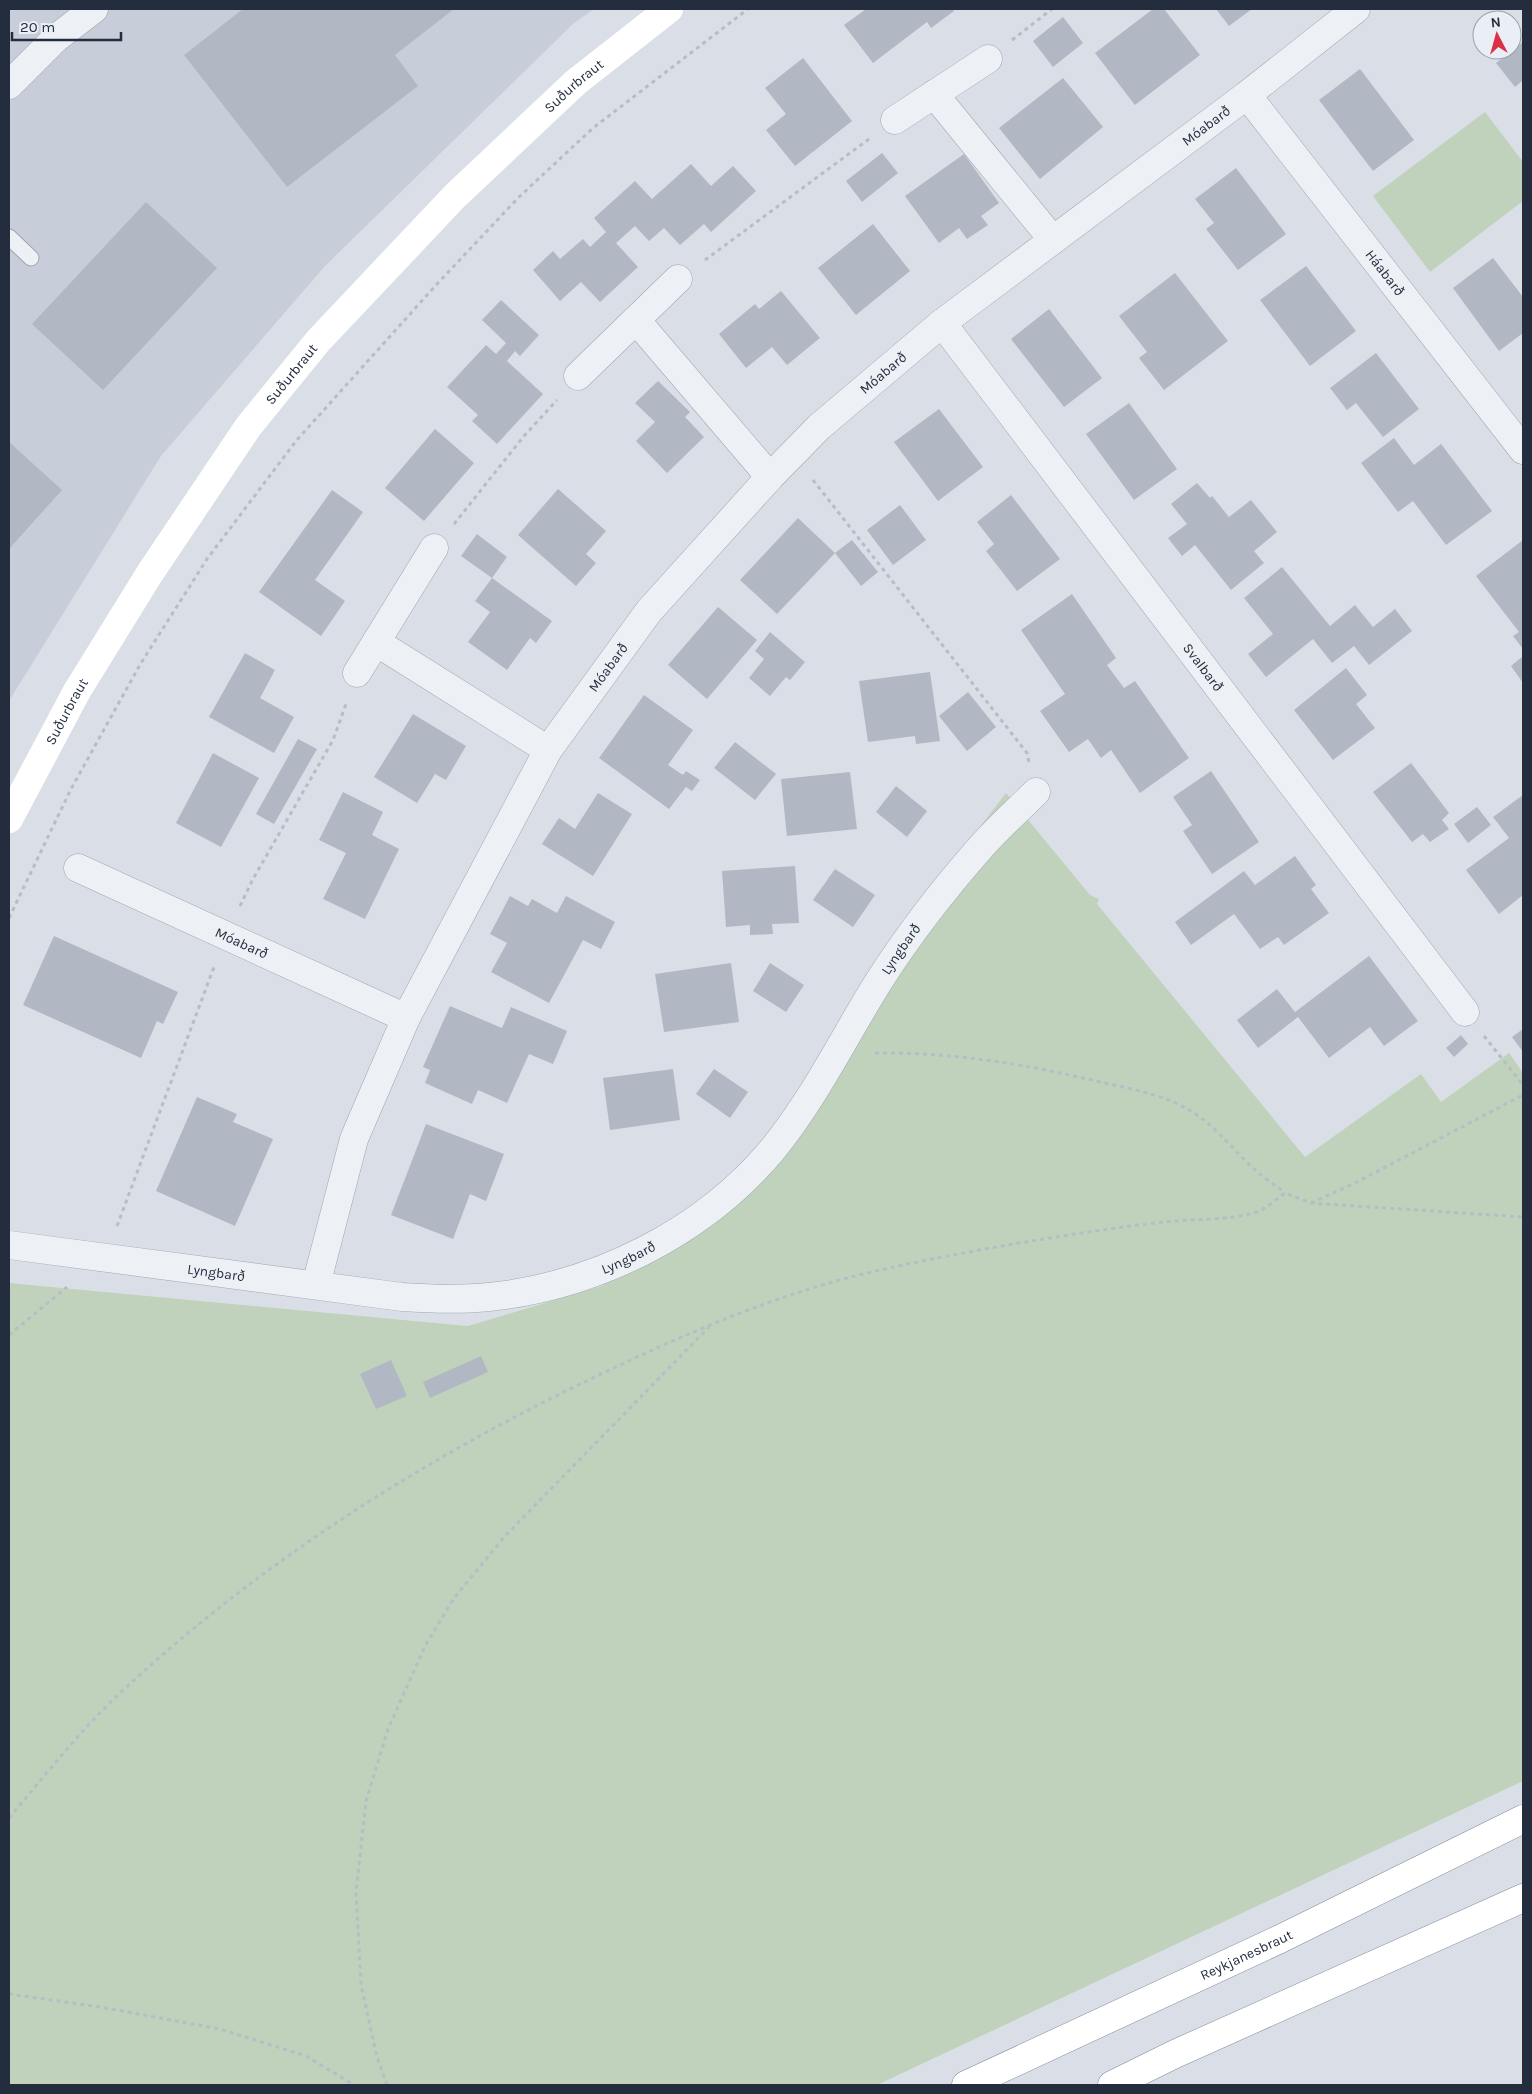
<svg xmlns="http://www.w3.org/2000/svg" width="1532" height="2094" viewBox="0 0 1532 2094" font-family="Karla,sans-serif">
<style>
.built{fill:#c8ced9}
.green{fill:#c0d2bb}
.building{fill:#b1b8c4}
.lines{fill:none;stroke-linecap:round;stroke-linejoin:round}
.lane-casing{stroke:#9fa6b1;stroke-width:17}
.street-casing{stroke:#9fa6b1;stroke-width:29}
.highway-casing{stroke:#818c9f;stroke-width:29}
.path{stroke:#b8bdc5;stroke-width:3;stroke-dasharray:4 4;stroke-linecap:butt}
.lane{stroke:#edf0f5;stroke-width:15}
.street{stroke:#edf0f5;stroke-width:28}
.secondary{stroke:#fff;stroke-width:28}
.highway{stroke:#fff;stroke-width:28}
.labels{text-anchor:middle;stroke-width:5;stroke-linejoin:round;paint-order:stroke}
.street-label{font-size:14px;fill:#232d3e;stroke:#eaeef5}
</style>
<rect width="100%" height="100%" fill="#dadfe7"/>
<polygon class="built" points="9,9 594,9 574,23 325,266 161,456 9,701"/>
<g class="green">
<polygon points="1485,112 1523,162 1523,201 1430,272 1373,196"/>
<polygon points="1006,793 1090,895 1099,899 1097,904 1305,1157 1421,1074 1441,1102 1509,1053 1523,1073 1523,1781 877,2085 9,2085 9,1283 468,1326 602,1286 697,1222 774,1164 917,909"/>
</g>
<g class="building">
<polygon points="243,9 454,9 395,55 418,86 287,187 184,55"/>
<polygon points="866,9 952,9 954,11 931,28 927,22 873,63 844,25"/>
<polygon points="1153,9 1164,9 1200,55 1135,105 1095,53"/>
<polygon points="1216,9 1252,9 1229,26"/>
<polygon points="1063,17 1083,43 1053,67 1033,41"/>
<polygon points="1523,42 1523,80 1515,87 1496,63"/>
<polygon points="803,58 852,121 795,166 766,130 786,114 765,88"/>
<polygon points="1360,69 1414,140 1373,171 1319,100"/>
<polygon points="1063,78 1103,127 1040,179 999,128"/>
<polygon points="882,153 898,173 862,202 846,181"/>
<polygon points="964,154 999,203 981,216 988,225 967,239 959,228 939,243 905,196"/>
<polygon points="691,164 711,186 733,166 756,191 711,232 704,224 680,245 664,228 649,241 635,226 616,243 638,267 600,302 581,282 560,301 533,270 553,251 560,259 583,239 590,247 606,232 594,218 635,181 652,199"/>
<polygon points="1236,168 1286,234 1238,270 1206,229 1214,223 1195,199"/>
<polygon points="146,202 217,268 103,390 32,324"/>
<polygon points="873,224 910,271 856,315 818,268"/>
<polygon points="1493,258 1523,297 1523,333 1499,351 1453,288"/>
<polygon points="1306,266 1356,331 1310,366 1260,300"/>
<polygon points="1175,273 1228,341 1164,390 1139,358 1147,352 1119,316"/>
<polygon points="781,291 820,338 787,365 772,347 746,368 719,334 755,304 759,309"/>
<polygon points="501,300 539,335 520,356 515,351 507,361 543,394 497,444 472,421 478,415 447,387 486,345 496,354 506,343 482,320"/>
<polygon points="1049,309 1102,378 1064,407 1011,339"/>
<polygon points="1376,353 1419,409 1383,437 1356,403 1347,410 1330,388"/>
<polygon points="658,381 690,412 685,417 704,437 667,473 636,441 655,422 635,403"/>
<polygon points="1129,403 1177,469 1134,500 1086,434"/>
<polygon points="939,409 983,467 938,501 894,442"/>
<polygon points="435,429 474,463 424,521 385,488"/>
<polygon points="1394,438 1414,465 1441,444 1492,511 1446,545 1413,501 1398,512 1361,463"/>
<polygon points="9,442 62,490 9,549"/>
<polygon points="1197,483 1210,498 1212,496 1229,517 1251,500 1277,532 1254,551 1264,563 1231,590 1195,545 1182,556 1168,538 1187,524 1171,504"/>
<polygon points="558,489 606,531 586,554 596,563 576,586 518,535"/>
<polygon points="332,490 363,512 315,580 345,601 321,636 259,592"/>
<polygon points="1011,495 1060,559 1017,591 986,551 994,544 977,522"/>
<polygon points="900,505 926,540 893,565 867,530"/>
<polygon points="798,518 835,553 852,540 878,572 861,586 835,553 777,614 740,580"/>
<polygon points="477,534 507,557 492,578 552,621 536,643 530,638 507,670 468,642 490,612 475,601 492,578 461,556"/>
<polygon points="1523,540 1523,649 1513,636 1519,632 1476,576"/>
<polygon points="1282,567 1330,626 1355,605 1373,627 1395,609 1412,631 1369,665 1354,646 1332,663 1313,639 1266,677 1248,654 1273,634 1244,598"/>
<polygon points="1072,594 1116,658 1107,665 1124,688 1135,681 1189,758 1140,793 1111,750 1101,758 1088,739 1069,752 1040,711 1065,694 1021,630"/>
<polygon points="718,607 757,640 707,699 668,665"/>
<polygon points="770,632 805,662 790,680 786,677 770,696 749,678 764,659 755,651"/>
<polygon points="245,653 275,670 260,698 294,717 274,753 209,717"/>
<polygon points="1523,656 1523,683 1511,666"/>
<polygon points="1346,668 1367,695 1356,704 1375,728 1333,760 1294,710"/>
<polygon points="930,672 940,741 916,744 915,736 868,742 859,681"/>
<polygon points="968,692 996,727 967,751 939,716"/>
<polygon points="644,695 693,730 668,765 683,775 686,771 700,780 692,791 686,787 669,809 599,758"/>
<polygon points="413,714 466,746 446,780 435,774 417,803 374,777"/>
<polygon points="298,739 317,749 274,824 256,814"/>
<polygon points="735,742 776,774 755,800 714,768"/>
<polygon points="213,753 259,778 221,847 176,823"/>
<polygon points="1411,763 1449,813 1442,820 1449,829 1430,842 1423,834 1412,842 1373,792"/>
<polygon points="1211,771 1259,842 1212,874 1183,831 1192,825 1173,797"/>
<polygon points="850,772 857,829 787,836 781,779"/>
<polygon points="896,786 927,811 907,837 876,812"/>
<polygon points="343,792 383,812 372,835 399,849 365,919 323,899 346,853 319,840"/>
<polygon points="598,793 632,814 593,876 542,844 559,818 575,829"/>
<polygon points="1523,795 1523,895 1499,914 1466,870 1509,838 1493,817"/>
<polygon points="1477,807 1491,825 1468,843 1454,824"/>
<polygon points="1295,856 1316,885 1311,889 1329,913 1284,945 1278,937 1260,949 1234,914 1191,945 1175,922 1244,871 1255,885"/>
<polygon points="795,866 799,923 772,924 773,934 750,935 750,925 726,927 722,871"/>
<polygon points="835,869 875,895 853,927 813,900"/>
<polygon points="510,896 528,906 532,899 557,913 566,896 615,922 601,949 583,940 549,1003 491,972 507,943 490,934"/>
<polygon points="54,936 178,992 163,1024 157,1021 141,1058 23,1005"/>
<polygon points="1369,956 1418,1021 1384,1046 1370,1027 1329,1058 1298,1017 1258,1048 1237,1020 1277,989 1295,1012"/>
<polygon points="731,963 739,1022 664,1032 655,974"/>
<polygon points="770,963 804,985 786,1012 753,991"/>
<polygon points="450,1006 502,1028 511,1007 567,1031 553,1064 529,1054 507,1103 478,1090 472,1104 425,1083 430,1070 423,1067"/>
<polygon points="1523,1029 1523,1052 1512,1037"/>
<polygon points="1461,1035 1468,1044 1454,1057 1446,1048"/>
<polygon points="673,1069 680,1120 610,1130 603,1078"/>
<polygon points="714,1069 748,1092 730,1118 696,1094"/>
<polygon points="197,1097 237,1114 233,1122 273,1139 235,1226 156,1191"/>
<polygon points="426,1124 504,1154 486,1201 470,1194 453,1239 391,1215"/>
<polygon points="481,1356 488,1372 430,1398 423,1382"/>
<polygon points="391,1360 407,1396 376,1409 360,1374"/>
</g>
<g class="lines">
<defs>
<polyline id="lane" points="9,237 31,258"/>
<g id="street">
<polyline points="9,85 55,39 94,9"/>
<polyline points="934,94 1053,240"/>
<path id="s1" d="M1247 95 1523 450"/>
<polyline points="895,120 988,59"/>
<polyline points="636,320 770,477"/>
<path id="s2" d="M942 323 1465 1012"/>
<polyline points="578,376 678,279"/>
<polyline points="376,642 548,750"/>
<polyline points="357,673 434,548"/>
<path id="s3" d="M78 868 406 1018"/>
<path id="s4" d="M9 1245 402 1297C431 1299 460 1300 489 1297 596 1286 704 1232 773 1149 815 1097 844 1037 879 981 909 934 944 889 981 847 998 828 1018 810 1036 792"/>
<path id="s5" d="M316 1285 354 1139 406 1018 548 750 649 611 770 477 819 427 942 323 1247 95 1356 9"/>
</g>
<g id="highway">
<path id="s7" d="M966 2085 1280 1939 1523 1819"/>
<polyline points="1112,2085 1175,2054 1523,1898"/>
</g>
</defs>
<use href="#lane" class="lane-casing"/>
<use href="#street" class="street-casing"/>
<use href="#highway" class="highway-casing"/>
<g class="path">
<polyline points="1012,40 1052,9"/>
<polyline points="705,260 869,139"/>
<polyline points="813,480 1027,753 1029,762"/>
<polyline points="454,524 524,436 557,400"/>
<polyline points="240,906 253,879 333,740 346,704"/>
<polyline points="9,918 71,789 141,663 207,559 296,441 437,284 519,197 593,128 748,9"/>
<polyline points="1484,1036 1523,1085"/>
<path d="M875 1053C952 1052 1025 1064 1100 1082 1131 1089 1163 1094 1191 1111 1216 1126 1233 1150 1255 1170 1264 1178 1275 1185 1285 1193"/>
<polyline points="1311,1203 1355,1183 1523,1095"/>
<polyline points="117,1226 214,967"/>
<polyline points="9,1335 67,1287"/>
<path d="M9 1818C44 1777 77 1734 116 1697 259 1562 426 1457 603 1373 687 1333 773 1296 863 1274 944 1255 1027 1241 1109 1229 1131 1226 1153 1223 1175 1221 1198 1219 1241 1220 1261 1210 1270 1205 1278 1198 1285 1193L1311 1203 1523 1217"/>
<polyline points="9,1994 100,2007 220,2029 306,2056 354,2085"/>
<polyline points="387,2085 377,2057 361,1985 356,1893 366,1801 388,1729 425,1646 454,1598 505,1536 709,1327"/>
</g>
<use href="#lane" class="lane"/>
<use href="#street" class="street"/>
<path class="secondary" id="s6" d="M9 819 77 691 150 573 248 427 318 341 455 196 576 82 669 9"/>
<use href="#highway" class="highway"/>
</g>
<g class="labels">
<g class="street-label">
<text dy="5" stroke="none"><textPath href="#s6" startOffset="932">Suðurbraut</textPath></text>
<text dy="5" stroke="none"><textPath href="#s5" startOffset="1499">Móabarð</textPath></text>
<text dy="5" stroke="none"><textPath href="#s1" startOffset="225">Háabarð</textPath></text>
<text dy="5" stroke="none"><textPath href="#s5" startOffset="1092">Móabarð</textPath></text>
<text dy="5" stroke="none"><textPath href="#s6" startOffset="528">Suðurbraut</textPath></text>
<text dy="5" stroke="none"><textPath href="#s5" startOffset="688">Móabarð</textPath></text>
<text dy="5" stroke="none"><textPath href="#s2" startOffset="432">Svalbarð</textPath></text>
<text dy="5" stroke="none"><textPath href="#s6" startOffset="122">Suðurbraut</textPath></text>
<text dy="5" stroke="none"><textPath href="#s3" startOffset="180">Móabarð</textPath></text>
<text dy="5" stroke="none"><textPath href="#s4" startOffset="1049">Lyngbarð</textPath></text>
<text dy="5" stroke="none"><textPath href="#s4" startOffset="629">Lyngbarð</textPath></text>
<text dy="5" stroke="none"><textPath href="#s4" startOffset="209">Lyngbarð</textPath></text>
<text dy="5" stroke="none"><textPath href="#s7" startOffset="309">Reykjanesbraut</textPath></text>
</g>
</g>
<rect width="1532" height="2094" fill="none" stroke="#232d3e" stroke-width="20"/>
<g transform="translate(1497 35) rotate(354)"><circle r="24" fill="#eaeef5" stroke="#9aa1ac"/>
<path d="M0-4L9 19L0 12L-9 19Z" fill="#db3148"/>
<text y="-8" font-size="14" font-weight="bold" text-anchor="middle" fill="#232d3e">N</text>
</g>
<path d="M12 32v8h109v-8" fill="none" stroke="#232d3e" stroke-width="2.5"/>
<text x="20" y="32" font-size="15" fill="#232d3e" stroke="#eaeef5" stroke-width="4" paint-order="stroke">20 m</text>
</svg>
